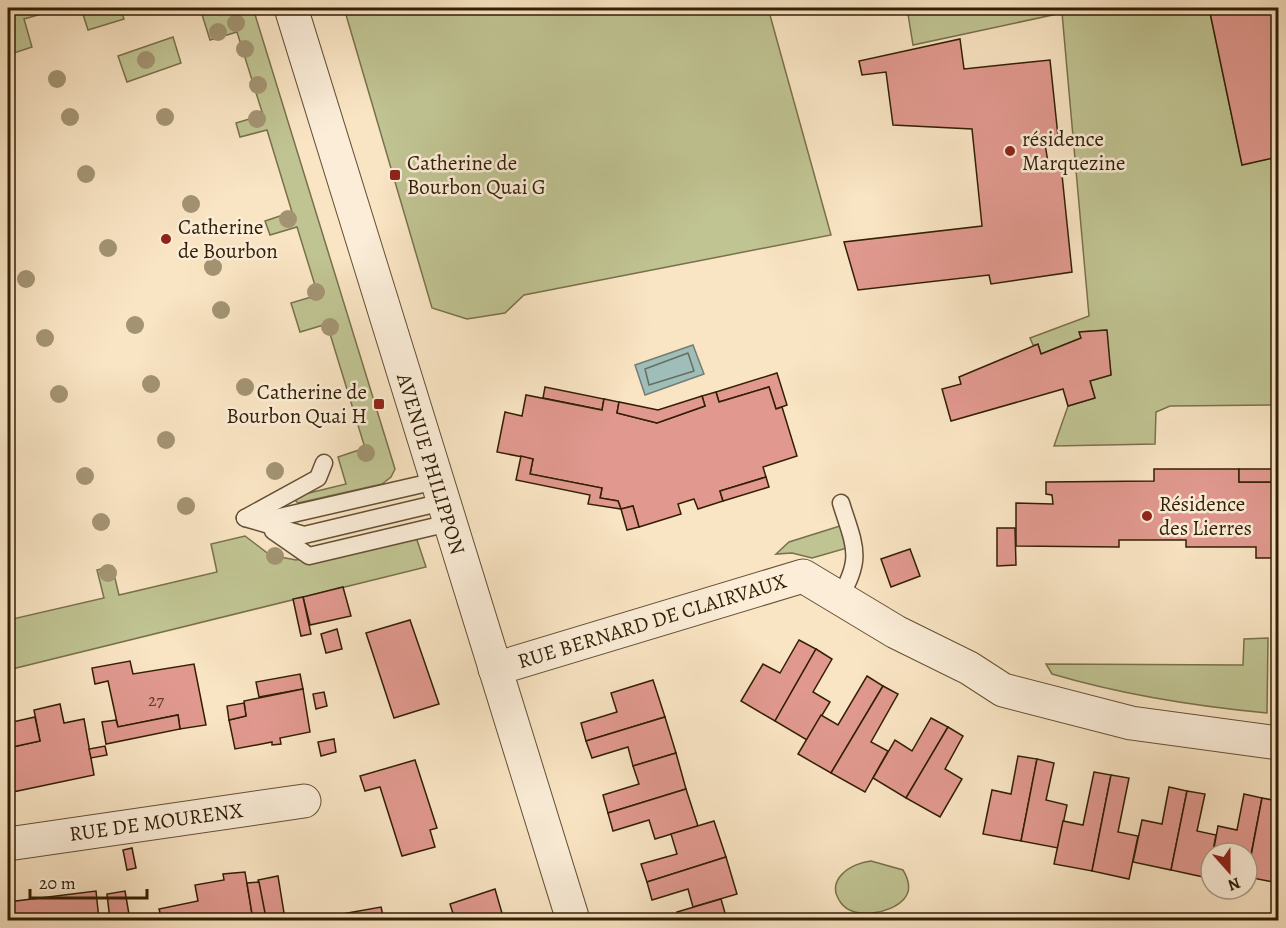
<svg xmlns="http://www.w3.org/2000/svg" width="1286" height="928" viewBox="0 0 1286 928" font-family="Alegreya,serif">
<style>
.green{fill:#c0c392;stroke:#79714c;stroke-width:1.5}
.water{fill:#9fbeb9;stroke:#737e71;stroke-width:1.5}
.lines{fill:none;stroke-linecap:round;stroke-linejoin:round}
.shore{stroke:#686e5f;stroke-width:1.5}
.building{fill:#e1998f;stroke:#321f05;stroke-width:1.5}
.service-casing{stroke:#645034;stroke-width:19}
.minor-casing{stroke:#645034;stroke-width:35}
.tertiary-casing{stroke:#645034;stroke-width:35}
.service{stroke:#fbedd8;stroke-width:16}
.minor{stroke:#fbedd8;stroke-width:33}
.tertiary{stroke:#fbedd8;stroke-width:33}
.tree{fill:#a39372}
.poi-dot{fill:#8f2418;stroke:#fbedd8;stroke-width:2}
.labels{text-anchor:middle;stroke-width:5;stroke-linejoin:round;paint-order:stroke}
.number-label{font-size:18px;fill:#5e3e28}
.poi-label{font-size:21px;fill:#321f05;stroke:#fbedd8;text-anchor:start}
.street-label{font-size:21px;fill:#321f05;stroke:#fbedd8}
</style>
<rect width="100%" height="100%" fill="#f9e4c3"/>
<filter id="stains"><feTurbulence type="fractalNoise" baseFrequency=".00333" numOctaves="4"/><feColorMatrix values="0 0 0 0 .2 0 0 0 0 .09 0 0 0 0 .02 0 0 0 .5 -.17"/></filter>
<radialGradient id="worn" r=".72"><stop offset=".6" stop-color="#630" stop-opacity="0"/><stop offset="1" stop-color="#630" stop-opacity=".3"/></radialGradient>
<g class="green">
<polygon points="8,8 62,8 24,19 32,47 8,55"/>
<polygon points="81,8 120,8 124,19 88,30"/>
<polygon points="200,8 253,8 395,469 391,477 382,484 298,503 295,500 297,496 346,484 338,457 365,448 327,324 300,332 291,303 318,295 297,227 270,235 265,221 292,212 267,130 240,137 236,123 263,115 237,32 210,40"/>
<polygon points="344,8 768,8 831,235 524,295 505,313 467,319 432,308"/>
<polygon points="907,8 1209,8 1242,164 1278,157 1278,405 1170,406 1156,412 1155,444 1054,446 1068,406 1095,398 1090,381 1111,375 1106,330 1080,332 1081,338 1041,354 1038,345 1033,345 1030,338 1089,316 1062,13 913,45"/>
<polygon points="173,37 181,63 127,82 118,56"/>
<polygon points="840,526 847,548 812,558 792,553 776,554 789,542"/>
<polygon points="245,536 270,555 296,560 413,539 417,540 426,567 8,670 8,620 104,598 97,570 112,566 119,595 217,572 211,544"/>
<path d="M1268 638 1267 713C1193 706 1123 695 1052 674L1046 664 1243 665 1244 639Z"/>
<path d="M871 861 903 870C909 880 912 890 904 899 891 914 853 920 841 903 824 880 851 863 871 861Z"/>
</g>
<polygon class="water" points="693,345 704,374 645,395 635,365"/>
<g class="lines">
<polygon class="shore" points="688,353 694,371 649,385 645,369"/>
</g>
<g class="building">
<polygon points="1209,8 1278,8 1278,157 1242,165"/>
<polygon points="960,39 964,69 1050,60 1058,136 1044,138 1049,168 1061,165 1072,272 991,284 989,275 858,290 844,242 982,226 972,129 893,125 886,72 862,75 859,61"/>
<polygon points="1107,330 1111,375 1090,381 1095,398 1068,406 1063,389 951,421 942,389 961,384 959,377 1038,344 1041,354 1081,338 1079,332"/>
<polygon points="777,373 787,405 776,409 769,387 719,402 716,392"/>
<polygon points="545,387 604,399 602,410 543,398"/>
<polygon points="769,387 776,409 782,407 797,456 763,467 766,477 720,491 723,501 698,509 694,499 678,504 681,514 639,527 633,506 621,509 618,501 600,498 602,488 530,474 533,459 497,452 505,412 522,416 526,395 602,410 604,399 619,402 617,413 657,423 705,406 702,396 716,392 719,402"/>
<polygon points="702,396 705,406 657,423 617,413 619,402 658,410"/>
<polygon points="521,456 533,459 530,474 602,488 600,498 618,501 621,509 588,504 590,495 516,480"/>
<polygon points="1154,469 1239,469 1239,482 1278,482 1278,538 1274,538 1274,558 1256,558 1256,547 1186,547 1186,540 1119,540 1119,547 1016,546 1016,503 1053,504 1052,495 1046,494 1046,482 1154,481"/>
<rect x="1239" y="469" width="39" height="13"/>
<polygon points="766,477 769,487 723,501 720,491"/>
<polygon points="633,506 639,527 627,530 621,509"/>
<polygon points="997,528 1015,528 1016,565 997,566"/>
<rect x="1274" y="538" width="4" height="20"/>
<polygon points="910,549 920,576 891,587 881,559"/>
<polygon points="343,587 351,616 310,625 303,597"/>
<polygon points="303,597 311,634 301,636 293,599"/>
<polygon points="410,620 439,704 394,718 366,633"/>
<polygon points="337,629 342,649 326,653 321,634"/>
<polygon points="799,640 816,649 775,721 741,701 763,664 780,673"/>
<polygon points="816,649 832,659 813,692 830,702 807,740 775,721"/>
<polygon points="130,661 133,674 194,664 206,725 180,729 178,715 118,727 108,681 95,684 92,668"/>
<polygon points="300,674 303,689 259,697 256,682"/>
<polygon points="867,676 883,686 831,773 798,754 821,715 838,725"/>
<polygon points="653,680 665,717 586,741 581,723 617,712 611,693"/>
<polygon points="883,686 898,694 871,742 888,751 865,792 831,773"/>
<polygon points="303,689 310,732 280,738 281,744 272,745 272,742 235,749 229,720 246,716 244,701"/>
<polygon points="324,692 327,706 316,709 313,694"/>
<polygon points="244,703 246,716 229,720 227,706"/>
<polygon points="60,704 64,723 84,719 94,775 8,793 8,748 40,741 34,710"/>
<polygon points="178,715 180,729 106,744 102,722 116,720 118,727"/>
<polygon points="35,717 40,741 8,748 8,723"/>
<polygon points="665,717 676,753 633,766 628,747 592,758 586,741"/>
<polygon points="931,718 948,727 906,798 873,778 895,740 912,751"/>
<polygon points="948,727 963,736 945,769 962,779 940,817 906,798"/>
<polygon points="334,739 336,752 321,756 318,742"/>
<polygon points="105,746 107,755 91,758 89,749"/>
<polygon points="676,753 686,789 608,813 603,795 639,784 633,766"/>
<polygon points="1018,756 1037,759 1021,841 983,834 992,790 1011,794"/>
<polygon points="1037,759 1054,763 1046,800 1067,805 1058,848 1021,841"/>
<polygon points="415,760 437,828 430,830 435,847 402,856 380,787 365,791 360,776"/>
<polygon points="1094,772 1111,775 1092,871 1054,864 1063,821 1083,825"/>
<polygon points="1111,775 1129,778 1118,832 1138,836 1129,879 1092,871"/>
<polygon points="1169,787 1187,791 1171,870 1133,862 1142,820 1162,824"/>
<polygon points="686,789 698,826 655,839 649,820 613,831 608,813"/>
<polygon points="1187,791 1205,794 1197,831 1216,835 1208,878 1171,870"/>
<polygon points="1244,794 1262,798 1247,875 1247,853 1213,853 1218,826 1237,830"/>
<polygon points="1262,798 1278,801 1274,837 1278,838 1278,883 1247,877"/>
<polygon points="714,821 726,857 647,882 641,864 677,854 671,834"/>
<polygon points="132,848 136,868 127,870 123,850"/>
<polygon points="726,857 737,894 693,907 688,889 652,900 647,882"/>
<polygon points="245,872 253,920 162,920 159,909 198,901 195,885 224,880 223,874"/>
<polygon points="278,876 284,913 265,916 258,880"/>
<polygon points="259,882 266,918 253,920 247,883"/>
<polygon points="495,889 504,920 455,920 450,904"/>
<polygon points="96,891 99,920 9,920 8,902"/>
<polygon points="125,891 130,920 110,920 107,894"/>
<polygon points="721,899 727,920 680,920 677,912"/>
<polygon points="381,907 384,920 308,920"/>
</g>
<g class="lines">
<defs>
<g id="service">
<polyline points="245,518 304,535 443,502"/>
<polyline points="245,518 318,478 324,463"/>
<polyline points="262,521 436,481"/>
<polyline points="273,531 309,556 449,523"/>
<path d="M839 598C864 558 854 545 841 503"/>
</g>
<g id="minor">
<polyline points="495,669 803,576 896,632 969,668 1003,690 1131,723 1278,743"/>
<polyline points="8,844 304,801"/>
</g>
<polyline id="tertiary" points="291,8 573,920"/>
</defs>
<use href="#service" class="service-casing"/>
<use href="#minor" class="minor-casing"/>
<use href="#tertiary" class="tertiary-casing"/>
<use href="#service" class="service"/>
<use href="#minor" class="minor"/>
<use href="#tertiary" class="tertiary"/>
</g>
<g class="tree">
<circle cx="236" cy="23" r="9"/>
<circle cx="218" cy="32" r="9"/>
<circle cx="245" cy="49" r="9"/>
<circle cx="146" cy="60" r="9"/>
<circle cx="57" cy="79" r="9"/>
<circle cx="258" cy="85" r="9"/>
<circle cx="70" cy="117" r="9"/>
<circle cx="165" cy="117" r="9"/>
<circle cx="257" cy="119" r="9"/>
<circle cx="86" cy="174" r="9"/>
<circle cx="191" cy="204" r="9"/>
<circle cx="288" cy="219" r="9"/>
<circle cx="108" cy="248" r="9"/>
<circle cx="213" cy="267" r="9"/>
<circle cx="26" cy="279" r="9"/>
<circle cx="316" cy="292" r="9"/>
<circle cx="221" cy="310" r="9"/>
<circle cx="135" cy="325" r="9"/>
<circle cx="330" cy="327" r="9"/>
<circle cx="45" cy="338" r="9"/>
<circle cx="151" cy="384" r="9"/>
<circle cx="245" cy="387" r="9"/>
<circle cx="59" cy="394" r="9"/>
<circle cx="166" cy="440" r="9"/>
<circle cx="366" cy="453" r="9"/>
<circle cx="275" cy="471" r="9"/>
<circle cx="85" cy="476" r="9"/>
<circle cx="186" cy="506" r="9"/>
<circle cx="101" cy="522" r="9"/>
<circle cx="275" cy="556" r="9"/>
<circle cx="108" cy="573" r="9"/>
</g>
<g class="poi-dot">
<circle cx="1010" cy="151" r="6"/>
<rect x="389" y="169" width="12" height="12" rx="3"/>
<circle cx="166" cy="239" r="6"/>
<rect x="373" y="398" width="12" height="12" rx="3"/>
<circle cx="1147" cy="516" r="6"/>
</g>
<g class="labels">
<g class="number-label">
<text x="156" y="706">27</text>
</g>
<g class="poi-label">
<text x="1022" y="146">résidence<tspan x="1022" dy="24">Marquezine</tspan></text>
<text x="407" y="170">Catherine de<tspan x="407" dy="24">Bourbon Quai G</tspan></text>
<text x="178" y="234">Catherine<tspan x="178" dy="24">de Bourbon</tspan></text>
<text x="367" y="399" text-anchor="end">Catherine de<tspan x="367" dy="24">Bourbon Quai H</tspan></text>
<text x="1159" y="511">Résidence<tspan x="1159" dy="24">des Lierres</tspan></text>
</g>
<g class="street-label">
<text transform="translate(431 464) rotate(73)" y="7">AVENUE PHILIPPON</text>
<text transform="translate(652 621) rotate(-17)" y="7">RUE BERNARD DE CLAIRVAUX</text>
<text transform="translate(156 822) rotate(-8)" y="7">RUE DE MOURENX</text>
</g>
</g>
<rect width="1286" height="928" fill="none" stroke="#f9e4c3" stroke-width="30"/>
<rect x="9" y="9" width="1268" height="910" fill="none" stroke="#321f05" stroke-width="3"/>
<rect x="15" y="15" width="1256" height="898" fill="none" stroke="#321f05" stroke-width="1.5"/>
<g transform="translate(1229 871) rotate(159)"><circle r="28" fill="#fbedd8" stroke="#ab9b84" stroke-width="1.5"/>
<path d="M0-4.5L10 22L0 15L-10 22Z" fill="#8f2418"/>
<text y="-9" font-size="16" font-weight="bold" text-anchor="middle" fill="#321f05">N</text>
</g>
<path d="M30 889v9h117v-9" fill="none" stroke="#321f05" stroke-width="3"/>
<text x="39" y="889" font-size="18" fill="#321f05" stroke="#fbedd8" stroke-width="4.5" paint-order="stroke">20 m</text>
<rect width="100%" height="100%" filter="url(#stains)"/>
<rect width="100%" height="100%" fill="url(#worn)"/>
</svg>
